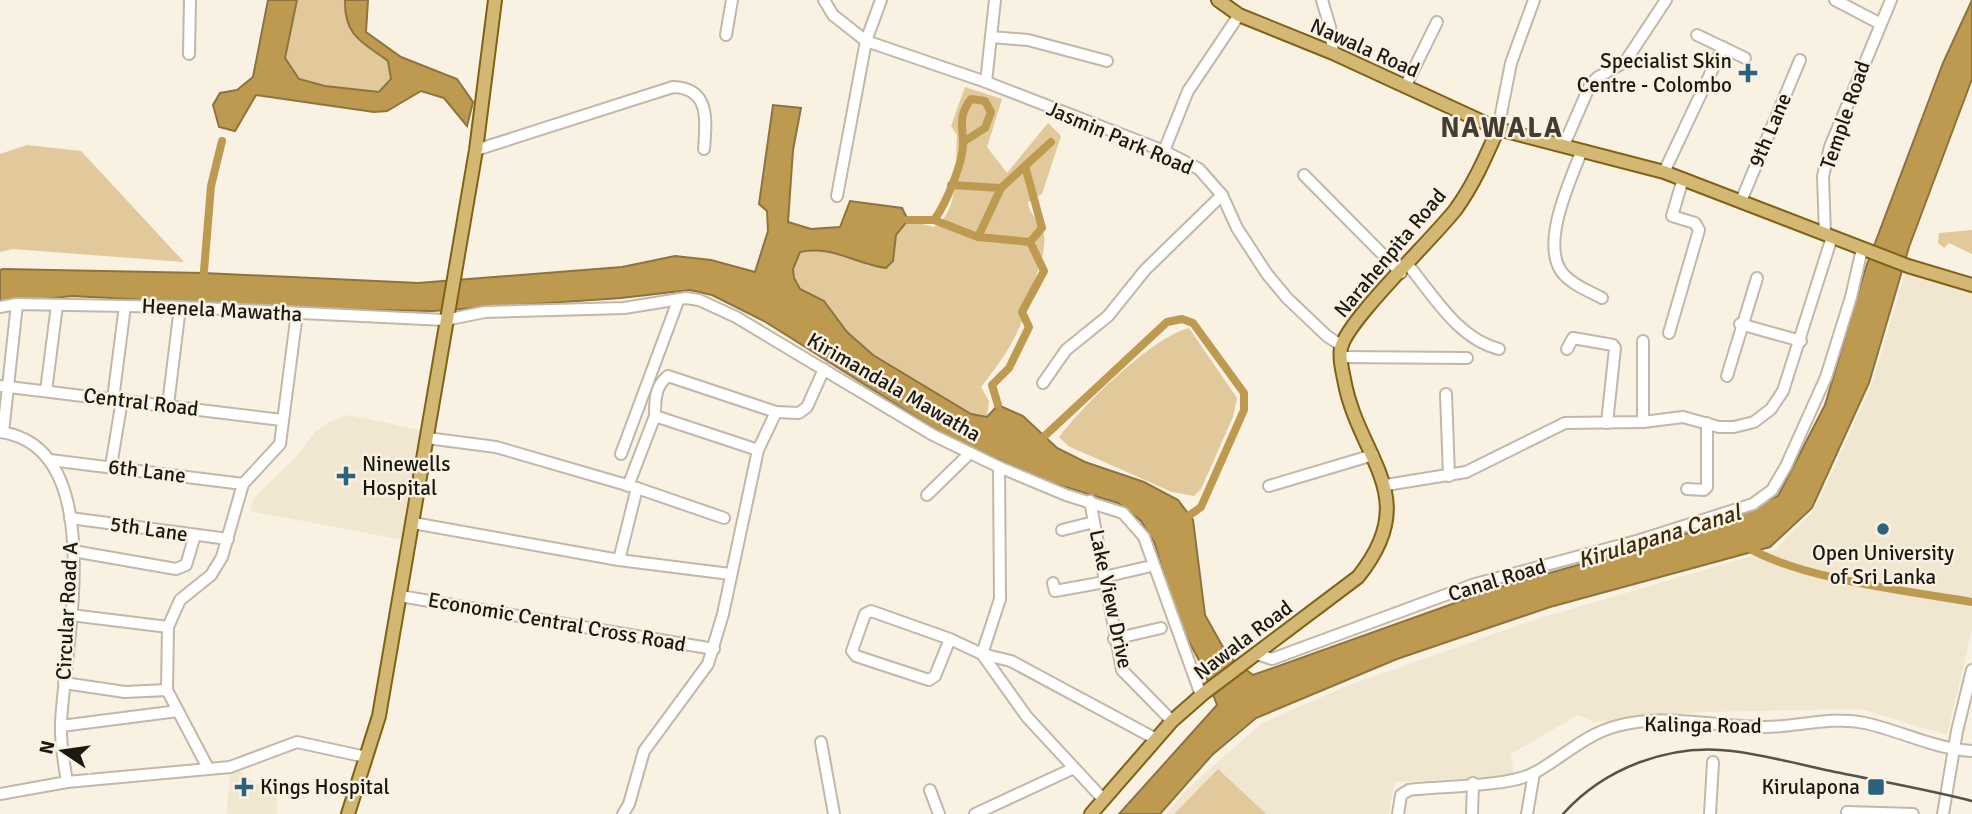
<svg xmlns="http://www.w3.org/2000/svg" width="1972" height="814" viewBox="0 0 1972 814" font-family="Signika,sans-serif">
<style>
.built{fill:#f1e6cf}
.green{fill:#e1c99b}
.water{fill:#be9a51;stroke:#8d733e;stroke-width:2}
.lines{fill:none;stroke-linecap:round;stroke-linejoin:round}
.canal{stroke:#be9a51;stroke-width:8}
.minor-casing{stroke:#c0b8a9;stroke-width:14}
.major-casing{stroke:#806116;stroke-width:16}
.minor{stroke:#fff;stroke-width:10}
.major{stroke:#d3b874;stroke-width:12}
.rail{stroke:#565249;stroke-width:2.5}
.poi-dot{fill:#2d627e;stroke:#f9f1e1;stroke-width:2.5}
.labels{text-anchor:middle;stroke-width:5;stroke-linejoin:round;paint-order:stroke}
.street-label{font-size:21px;fill:#1b1812;stroke:#f9f1e1}
.poi-label{font-size:21px;fill:#1b1812;stroke:#f9f1e1;text-anchor:end}
.water-label{font-size:23px;font-style:italic;fill:#3a2b09;stroke:#f9f1e1}
.district-label{font-size:28px;font-weight:bold;letter-spacing:2px;fill:#433c30;stroke:#f9f1e1}
</style>
<rect width="100%" height="100%" fill="#f9f1e1"/>
<g class="built">
<polygon points="1905,274 1972,290 1972,630 1947,735 1861,709 1699,712 1594,722 1578,715 1511,754 1514,776 1395,782 1388,814 1166,814 1187,789 1262,723 1347,686 1534,620 1776,549 1814,510 1836,464 1873,381"/>
<polygon points="349,415 423,431 404,540 250,511 253,499 299,454 315,432 329,422"/>
<polygon points="237,769 277,799 277,814 227,814 230,771"/>
</g>
<g class="green">
<path d="M297 0H345C344 36 362 42 388 61L391 79 379 92 325 86 299 79 285 58Z"/>
<path d="M965 87 1002 99 987 147 1007 173 1048 123 1061 136 1042 194 1028 202C1029 215 1042 223 1044 235 1046 249 1040 264 1036 277 1022 328 1014 345 981 387L989 401 987 417 971 414 873 355 847 332 826 302 800 289 794 278 793 269 800 252 819 248 845 255 869 266 893 261 896 235 908 220 934 227C961 212 955 162 957 135L951 126Z"/>
<polygon points="27,145 81,151 184,262 13,249 0,252 0,154"/>
<polygon points="1972,230 1972,254 1949,243 1944,248 1938,243 1939,233"/>
<path d="M1189 328 1237 398 1233 417 1201 489 1194 496 1172 492 1068 446 1059 437C1083 405 1151 338 1189 328Z"/>
<polygon points="1218,769 1266,814 1174,814"/>
</g>
<g class="water">
<path d="M268 0H297L285 58 299 79 325 86 379 92 391 79 388 61C362 42 344 36 345 0H368L366 32 401 57 457 79 473 102 467 126 444 98 421 91 387 111 374 112 256 95 235 131 219 127 213 105 220 93 237 90 253 77Z"/>
<path d="M1972 0V79L1909 247 1869 383 1812 508 1770 547 1550 607 1397 659 1256 718 1212 755 1160 814H1119L1217 705 1201 664 1179 623 1154 542 1141 521 1118 503 1052 483 951 439 764 321 712 295 690 290 621 298 432 311 319 309 72 296 0 304V270L3 269 203 273 418 283 622 267 675 256 711 260 755 272 768 231 767 211 759 204 773 105 801 108 793 150 788 222 811 229 840 227 850 201 902 208 908 220 896 235 893 261 886 268C855 264 833 245 800 252L793 269 794 278 800 289 824 301 847 332 873 355 971 414 987 417 998 405 1023 416 1057 448 1085 462 1144 482 1178 500 1193 520 1205 615 1228 656 1253 675 1497 588 1680 536 1778 496 1825 405 1866 267 1943 63Z"/>
</g>
<g class="lines">
<g class="canal">
<polyline points="1025,166 1042,228 1030,242"/>
<polyline points="951,185 1001,188"/>
<path d="M908 220H934C946 204 964 161 963 141 962 122 959 115 971 99L985 101 991 112 985 128 963 142"/>
<polyline points="934,220 978,237 1030,242 1044,271 1022,312 1029,327 1009,368 992,385 998,405"/>
<polyline points="978,237 1001,188 1051,142"/>
<polyline points="203,283 211,186 222,141"/>
<polyline points="1036,444 1167,322 1182,319 1193,323 1244,393 1244,410 1201,507 1183,520"/>
<path d="M1745 546C1800 579 1907 591 1972 602"/>
</g>
<defs>
<g id="minor">
<polyline points="824,0 833,15 866,41 986,82 1164,151 1199,169 1222,195 1237,228 1267,274 1287,298 1327,336 1342,346"/>
<polyline points="1322,0 1330,27 1333,53"/>
<polyline points="1835,0 1879,23"/>
<polyline points="726,35 732,0"/>
<polyline points="1697,35 1745,58"/>
<polyline points="991,37 1028,40 1107,61"/>
<polyline points="189,54 190,0"/>
<polyline points="986,82 995,0"/>
<polyline points="1405,87 1437,22"/>
<polyline points="1498,129 1511,63 1534,0"/>
<polyline points="1564,145 1590,85 1598,77 1625,62 1666,0"/>
<path d="M476 150 673 87C711 88 706 122 704 149"/>
<path d="M1582 150C1571 179 1541 241 1561 271 1570 284 1589 291 1602 298"/>
<polyline points="1164,151 1188,91 1239,15"/>
<polyline points="1664,172 1723,47"/>
<polyline points="1304,175 1401,273"/>
<polyline points="837,196 866,41 881,0"/>
<polyline points="1741,201 1800,60"/>
<polyline points="1825,234 1823,176 1830,147 1891,0"/>
<path d="M1408 265C1434 296 1458 339 1499 349"/>
<polyline points="0,307 17,304 180,307 445,320 485,312 624,308 686,298 699,300 736,317 933,435 999,467 1000,599 982,654 1027,717 1103,799"/>
<polyline points="1740,324 1801,341"/>
<polyline points="1669,333 1699,230 1695,223 1672,216 1683,179"/>
<polyline points="1643,341 1643,422"/>
<polyline points="1567,349 1573,338 1613,345 1615,348 1607,423"/>
<polyline points="1340,357 1467,358"/>
<polyline points="1727,376 1757,278"/>
<polyline points="1043,383 1066,350 1108,316 1145,270 1222,195"/>
<polyline points="0,386 282,420"/>
<polyline points="46,391 57,305"/>
<polyline points="1446,394 1449,476"/>
<polyline points="113,399 125,306"/>
<polyline points="168,405 180,307"/>
<polyline points="776,412 799,413 807,407 824,369"/>
<path d="M0 432C112 447 64 649 61 723 60 743 64 763 67 782"/>
<polyline points="3,432 17,304"/>
<polyline points="427,438 496,447 637,488 724,518"/>
<polyline points="621,454 678,301"/>
<polyline points="50,460 243,484"/>
<polyline points="111,466 122,400"/>
<polyline points="999,467 1066,495 1123,513 1144,537 1201,695"/>
<polyline points="1386,485 1466,472 1565,423 1643,422 1683,417 1719,427 1734,427 1754,422 1771,409 1783,391 1832,237"/>
<polyline points="628,486 655,416"/>
<polyline points="1269,486 1373,455"/>
<polyline points="1687,489 1704,490 1707,487 1707,423"/>
<polyline points="927,495 970,453"/>
<polyline points="1090,501 1122,670 1172,721"/>
<polyline points="70,518 228,539"/>
<polyline points="413,523 619,560 730,574"/>
<polyline points="1062,530 1094,522"/>
<polyline points="73,551 176,569 186,565 195,535"/>
<polyline points="619,560 637,488"/>
<polyline points="1104,577 1147,567"/>
<polyline points="1053,583 1055,591 1105,582"/>
<polyline points="400,596 714,649"/>
<polyline points="71,615 168,627"/>
<polyline points="950,639 935,676 929,680 856,656 852,651 865,614 871,611 950,639 982,654 1011,661 1154,738"/>
<polyline points="1114,639 1161,628"/>
<polyline points="1257,654 1272,659 1475,584 1640,540 1753,504 1772,490 1786,466 1826,377 1851,297 1862,249"/>
<polyline points="64,683 125,692 167,690"/>
<polyline points="61,726 178,711"/>
<polyline points="821,742 834,814"/>
<polyline points="208,768 167,690 168,627 180,600 211,575 222,557 243,484 280,444 297,313"/>
<polyline points="930,790 939,814"/>
<polyline points="0,794 67,782 230,767 297,742 366,757"/>
<polyline points="1847,812 1913,814"/>
<path d="M623 814 629 804 644 751 708 664 723 614 758 450 655 416C655 400 655 386 668 376L776 412 758 450"/>
<polyline points="975,814 1072,769"/>
<path d="M1398 814 1401 795 1409 790C1442 786 1507 787 1534 773 1562 758 1585 734 1617 726 1663 713 1717 727 1765 727 1797 727 1832 716 1865 723 1901 731 1935 749 1972 751"/>
<polyline points="1472,814 1473,783"/>
<polyline points="1527,814 1534,773"/>
<polyline points="1710,814 1713,762"/>
<polyline points="1943,814 1957,731 1972,670"/>
</g>
<g id="major">
<polyline points="1218,0 1239,15 1333,53 1498,129 1664,172 1908,266 1972,285"/>
<polyline points="348,814 379,716 476,150 495,0"/>
<path d="M1091 814 1172 721 1204 693 1358 577C1424 495 1358 459 1344 379 1342 369 1339 358 1341 348 1347 320 1433 239 1456 209 1474 184 1486 156 1498 129"/>
</g>
</defs>
<use href="#minor" class="minor-casing"/>
<use href="#major" class="major-casing"/>
<use href="#minor" class="minor"/>
<use href="#major" class="major"/>
<path class="rail" d="M1563 814C1604 768 1670 743 1732 751 1765 755 1798 764 1831 771 1878 781 1925 789 1972 801"/>
</g>
<g class="poi-dot">
<path d="M1744.5 62.5h7v7h7v7h-7v7h-7v-7h-7v-7h7z"/>
<path d="M342.5 465.5h7v7h7v7h-7v7h-7v-7h-7v-7h7z"/>
<circle cx="1883" cy="529" r="7"/>
<path d="M240.5 776.5h7v7h7v7h-7v7h-7v-7h-7v-7h7z"/>
<rect x="1867" y="778" width="18" height="18" rx="3.5"/>
</g>
<g class="labels">
<g class="street-label">
<text transform="translate(1365 48) rotate(24)" y="7">Nawala Road</text>
<text transform="translate(1845 115) rotate(-71)" y="7">Temple Road</text>
<text transform="translate(1770 130) rotate(-67)" y="7">9th Lane</text>
<text transform="translate(1120 138) rotate(23)" y="7">Jasmin Park Road</text>
<text transform="translate(1390 253) rotate(-50)" y="7">Narahenpita Road</text>
<text transform="translate(222 310) rotate(3)" y="7">Heenela Mawatha</text>
<text transform="translate(894 387) rotate(30)" y="7">Kirimandala Mawatha</text>
<text transform="translate(141 402) rotate(7)" y="7">Central Road</text>
<text transform="translate(147 471) rotate(7)" y="7">6th Lane</text>
<text transform="translate(149 529) rotate(8)" y="7">5th Lane</text>
<text transform="translate(1497 580) rotate(-17)" y="7">Canal Road</text>
<text transform="translate(1111 599) rotate(78)" y="7">Lake View Drive</text>
<text transform="translate(67 611) rotate(-87)" y="7">Circular Road A</text>
<text transform="translate(557 622) rotate(10)" y="7">Economic Central Cross Road</text>
<text transform="translate(1243 640) rotate(-37)" y="7">Nawala Road</text>
<text transform="translate(1703 725) rotate(1)" y="7">Kalinga Road</text>
</g>
<g class="poi-label">
<text x="1732" y="68">Specialist Skin<tspan x="1732" dy="24">Centre - Colombo</tspan></text>
<text x="362" y="471" text-anchor="start">Ninewells<tspan x="362" dy="24">Hospital</tspan></text>
<text x="1883" y="560" text-anchor="middle">Open University<tspan x="1883" dy="24">of Sri Lanka</tspan></text>
<text x="260" y="794" text-anchor="start">Kings Hospital</text>
<text x="1860" y="794">Kirulapona</text>
</g>
<g class="water-label">
<text transform="translate(1659 536) rotate(-17)" y="8">Kirulapana Canal</text>
</g>
<g class="district-label">
<text x="1502" y="137">NAWALA</text>
</g>
</g>
<g transform="translate(63 751) rotate(283)" stroke="#f9f1e1" stroke-width="5" paint-order="stroke">
<path d="M0-5L12 26L0 18L-12 26Z" fill="#1b1812"/>
<text y="-10" font-size="19" font-weight="bold" text-anchor="middle" fill="#1b1812">N</text>
</g>
</svg>
